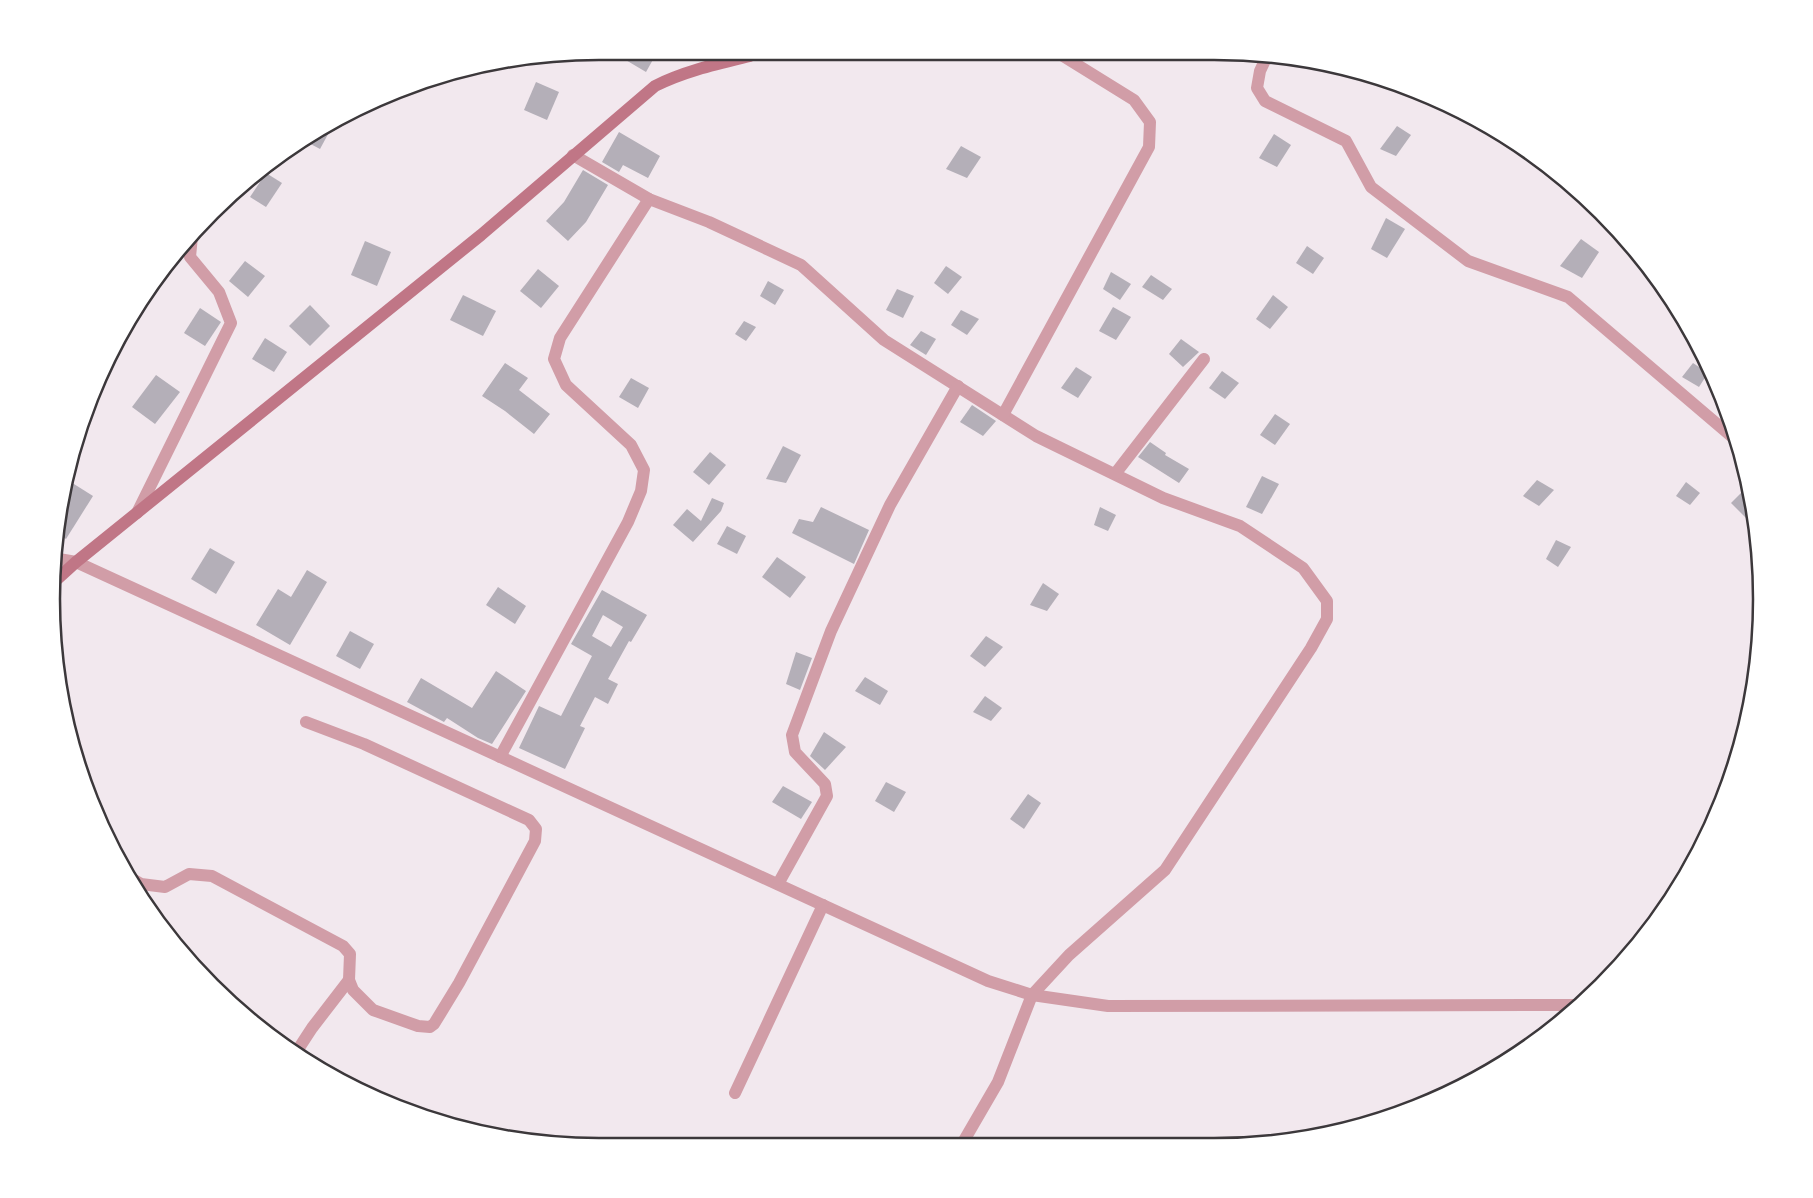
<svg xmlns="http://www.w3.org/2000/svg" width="1813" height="1198" viewBox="0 0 1813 1198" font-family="'Sofia Sans Condensed',sans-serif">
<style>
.building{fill:#b4afb8;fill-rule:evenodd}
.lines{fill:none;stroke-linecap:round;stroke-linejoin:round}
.street{stroke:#d19da7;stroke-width:12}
.secondary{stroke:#c07686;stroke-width:12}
.rim{fill:none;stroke:#3c383b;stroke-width:2.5}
</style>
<rect width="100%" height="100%" fill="#f2e8ee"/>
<g class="building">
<polygon points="619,56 655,56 646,72"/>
<polygon points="536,82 559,92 547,120 524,110"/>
<polygon points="333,125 320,149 303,140"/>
<polygon points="1397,126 1411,135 1396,156 1380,149"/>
<polygon points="619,132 660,156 648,178 623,165 619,172 602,162"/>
<polygon points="1274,134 1291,145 1277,167 1259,158"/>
<polygon points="961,146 981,157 967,178 946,169"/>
<polygon points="583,170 608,185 586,222 568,241 546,221 564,202"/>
<polygon points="266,173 282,183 266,207 250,197"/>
<polygon points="1386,218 1405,229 1387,258 1371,249"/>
<polygon points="1581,239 1599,252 1582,278 1560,266"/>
<polygon points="365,241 391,252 377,286 351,275"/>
<polygon points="1307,246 1324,258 1313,274 1296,263"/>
<polygon points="245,261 265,276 248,297 229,281"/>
<polygon points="946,266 962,277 948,294 934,283"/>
<polygon points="538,269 559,286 541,308 520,291"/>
<polygon points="1111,272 1131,284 1120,300 1103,289"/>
<polygon points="1151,275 1172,289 1163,300 1142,287"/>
<polygon points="768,281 784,290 775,305 760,296"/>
<polygon points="897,289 914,296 903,318 886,310"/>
<polygon points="463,295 496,311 483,336 450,320"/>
<polygon points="1273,295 1288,307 1270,329 1256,319"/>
<polygon points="310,305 330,326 310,346 289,326"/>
<polygon points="1113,307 1131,317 1116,340 1099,331"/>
<polygon points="200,308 221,322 205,346 184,333"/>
<polygon points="961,310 979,319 967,335 951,325"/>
<polygon points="744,321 756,327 746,341 735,334"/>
<polygon points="921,331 936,339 926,355 910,345"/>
<polygon points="265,338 287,352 274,372 252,359"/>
<polygon points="1181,339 1199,352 1183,367 1169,354"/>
<polygon points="505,363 528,378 519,390 550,414 534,434 505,411 482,396"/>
<polygon points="1693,363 1708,373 1699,387 1682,377"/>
<polygon points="1076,367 1092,377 1078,398 1061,388"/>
<polygon points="1222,371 1239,383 1225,399 1209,388"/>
<polygon points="156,375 180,392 155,424 132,407"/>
<polygon points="631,378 649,388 638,408 619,397"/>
<polygon points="972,405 996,421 983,436 960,422"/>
<polygon points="1275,414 1290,424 1275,445 1260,435"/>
<polygon points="1150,442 1166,453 1165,455 1189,469 1179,483 1138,457"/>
<polygon points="783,446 801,455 786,483 766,479"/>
<polygon points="710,452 726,465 709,485 693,472"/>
<polygon points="1262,476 1279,484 1262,514 1246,507"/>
<polygon points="66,479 93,496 66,539 57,533"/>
<polygon points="1537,480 1554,490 1539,506 1523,496"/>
<polygon points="1686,482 1700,493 1690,505 1676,496"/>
<polygon points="1748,486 1752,511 1746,518 1731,503"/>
<polygon points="712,498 724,503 721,511 693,542 673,525 687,509 701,521"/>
<polygon points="821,507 869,530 854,564 792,533 799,519 813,522"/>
<polygon points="1100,507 1116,515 1108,531 1094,525"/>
<polygon points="727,526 746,536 737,554 717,544"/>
<polygon points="1556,540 1571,547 1558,567 1546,559"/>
<polygon points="210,548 235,562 216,594 191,579"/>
<polygon points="777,557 806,577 790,598 762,577"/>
<polygon points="307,570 327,582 290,645 256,625 278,589 291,597"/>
<polygon points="1043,583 1059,594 1047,611 1030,605"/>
<polygon points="498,587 526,606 515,624 486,605"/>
<path d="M602 590 647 615 631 642 629 641 608 679 618 684 608 704 595 697 580 726 585 728 565 769 519 748 539 706 561 716 592 656 571 644ZM603 615 623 627 611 647 592 636Z"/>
<polygon points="350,631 374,644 360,669 336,656"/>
<polygon points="986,636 1003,647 985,667 970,656"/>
<polygon points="796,652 812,658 800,690 786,684"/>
<polygon points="496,671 526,691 492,744 478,738 447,718 444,722 407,702 421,678 472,708"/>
<polygon points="865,677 888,691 880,705 855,691"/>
<polygon points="985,696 1002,708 991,721 973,712"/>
<polygon points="824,732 846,747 825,770 810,756"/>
<polygon points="886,782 906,792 894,812 875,801"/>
<polygon points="783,786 812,802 801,819 772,802"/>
<polygon points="1028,794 1041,803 1024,829 1010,819"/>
</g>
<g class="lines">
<g class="street">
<polyline points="1267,56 1260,71 1257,88 1265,101 1346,141 1371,187 1468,261 1568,297 1737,441"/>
<polyline points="573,155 649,199 709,222 801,265 884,340 1036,436 1163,498 1240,526 1303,568 1327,601 1327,619 1311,648 1165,870 1069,955 1032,995 998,1082 962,1144"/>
<polyline points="1003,415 1149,147 1150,122 1134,100 1063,56"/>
<polyline points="1115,474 1204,359"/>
<polyline points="137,513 231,323 219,292 190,257 192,236"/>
<polyline points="53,558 76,562 988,981 1032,995 1108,1006 1578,1005"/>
<polyline points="500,757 628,522 641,491 644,470 631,445 566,385 554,359 560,338 649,199"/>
<polyline points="127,876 141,884 165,887 189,874 212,876 343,946 350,954 349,980 353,990 373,1010 418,1026 430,1027 434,1024 459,983 535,841 536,829 529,820 364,744 306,722"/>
<polyline points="778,884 827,796 825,784 795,752 792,735 831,631 890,505 958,386"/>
<polyline points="297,1051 312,1028 349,980"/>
<polyline points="735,1093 823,905"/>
</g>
<path class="secondary" d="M54 582 76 562 481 235 655 86C685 71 717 64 750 56"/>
</g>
<path d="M0 0H1813V1198H0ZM599 60H1214A539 539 0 0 1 1753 599V599A539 539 0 0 1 1214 1138H599A539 539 0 0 1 60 599V599A539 539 0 0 1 599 60Z" fill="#fff" fill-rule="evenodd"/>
<path class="rim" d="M599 60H1214A539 539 0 0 1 1753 599V599A539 539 0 0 1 1214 1138H599A539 539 0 0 1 60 599V599A539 539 0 0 1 599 60Z"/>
</svg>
